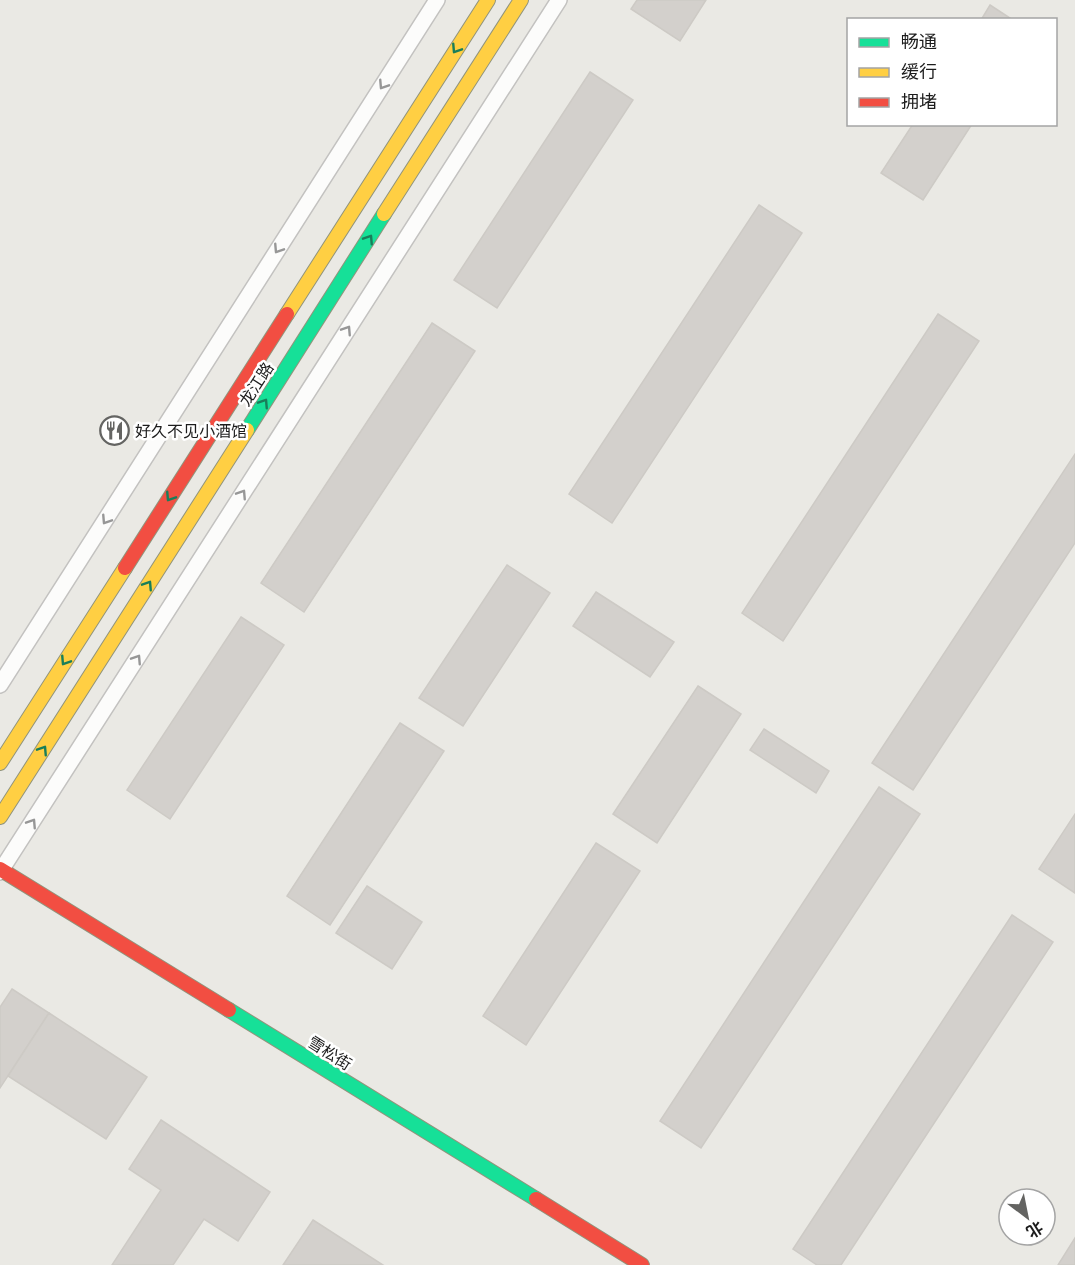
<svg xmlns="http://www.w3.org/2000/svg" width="1075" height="1265" viewBox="0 0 1075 1265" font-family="'Roboto Condensed','Noto Sans SC',sans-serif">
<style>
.building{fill:#d3d0cc;stroke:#cdcac5;stroke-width:1.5}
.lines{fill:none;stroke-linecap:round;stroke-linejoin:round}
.lane-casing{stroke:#c3c2c0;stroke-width:18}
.fast-casing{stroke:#91947c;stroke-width:16}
.slow-casing{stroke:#91947c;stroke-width:16}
.jam-casing{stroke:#91947c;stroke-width:16}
.lane{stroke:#fcfcfb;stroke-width:15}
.fast{stroke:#16e098;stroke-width:14}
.slow{stroke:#ffcf43;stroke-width:14}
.jam{stroke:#f24e42;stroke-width:14}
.oneway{stroke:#197e5a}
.oneway2{stroke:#979797}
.labels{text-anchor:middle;stroke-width:5;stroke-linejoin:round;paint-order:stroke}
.street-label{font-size:16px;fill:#1c1c1c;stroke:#fff}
.poi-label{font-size:16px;fill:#1c1c1c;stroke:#fff;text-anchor:start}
</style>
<rect width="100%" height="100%" fill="#eae9e4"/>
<g class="building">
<polygon points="637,0 706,0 680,41 631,9"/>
<polygon points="990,5 1013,20 981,20"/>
<polygon points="590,72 633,100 497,308 454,280"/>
<polygon points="913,124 972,124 923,200 881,173"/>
<polygon points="759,205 802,233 612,523 569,494"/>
<polygon points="938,314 979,341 783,641 742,613"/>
<polygon points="432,323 475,351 304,612 261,583"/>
<polygon points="1075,454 1075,543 913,790 872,763"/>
<polygon points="507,565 550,593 463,726 419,698"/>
<polygon points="596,592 674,642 650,677 573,626"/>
<polygon points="241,617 284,645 170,819 127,790"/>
<polygon points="698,686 741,714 657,843 613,814"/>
<polygon points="400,723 444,751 330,925 287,896"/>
<polygon points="764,729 829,771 816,793 750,750"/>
<polygon points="879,787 920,814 701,1148 660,1121"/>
<polygon points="1075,814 1075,893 1039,869"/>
<polygon points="596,843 640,871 526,1045 483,1016"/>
<polygon points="367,886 422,922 392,969 336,933"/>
<polygon points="1012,915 1053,942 841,1265 817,1265 793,1249"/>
<polygon points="12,989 49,1013 0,1088 0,1007"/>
<polygon points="49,1013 147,1077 106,1139 8,1076"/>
<polygon points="161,1120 270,1192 238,1241 204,1219 173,1265 112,1265 161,1190 129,1169"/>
<polygon points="313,1220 383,1265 283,1265"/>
<polygon points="1075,1238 1075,1265 1058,1265"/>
</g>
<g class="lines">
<defs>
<g id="lane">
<polyline points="0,685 437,0"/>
<polyline points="0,872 559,0"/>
</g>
<g id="fast">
<polyline points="247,430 384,214"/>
<polyline points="229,1010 536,1199"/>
</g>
<g id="slow">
<polyline points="384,214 521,0"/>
<polyline points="287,314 488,0"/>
<polyline points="0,763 125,568"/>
<polyline points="0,817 247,430"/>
</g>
<g id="jam">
<polyline points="125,568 287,314"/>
<polyline points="0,869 229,1010"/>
<polyline points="536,1199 642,1265"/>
</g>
</defs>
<use href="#lane" class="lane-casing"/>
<use href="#fast" class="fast-casing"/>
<use href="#slow" class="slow-casing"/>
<use href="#jam" class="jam-casing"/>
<use href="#lane" class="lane"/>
<use href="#fast" class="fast"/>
<use href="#slow" class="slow"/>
<use href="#jam" class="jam"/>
</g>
<defs><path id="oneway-chevron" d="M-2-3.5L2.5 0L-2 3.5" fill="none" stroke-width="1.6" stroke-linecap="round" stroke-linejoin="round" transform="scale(1.5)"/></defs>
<g class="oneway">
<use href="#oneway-chevron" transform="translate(456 49) rotate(123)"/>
<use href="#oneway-chevron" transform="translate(369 239) rotate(-57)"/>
<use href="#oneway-chevron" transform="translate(264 403) rotate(-57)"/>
<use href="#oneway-chevron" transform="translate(170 497) rotate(123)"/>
<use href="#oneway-chevron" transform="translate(148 585) rotate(-57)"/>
<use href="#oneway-chevron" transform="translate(65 661) rotate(123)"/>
<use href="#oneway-chevron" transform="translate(43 750) rotate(-57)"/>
</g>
<g class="oneway2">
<use href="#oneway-chevron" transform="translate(383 85) rotate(123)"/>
<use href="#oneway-chevron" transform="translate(278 249) rotate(123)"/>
<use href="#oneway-chevron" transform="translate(347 330) rotate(-57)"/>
<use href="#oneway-chevron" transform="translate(242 494) rotate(-57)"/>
<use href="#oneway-chevron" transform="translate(106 520) rotate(123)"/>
<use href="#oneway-chevron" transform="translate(137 659) rotate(-57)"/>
<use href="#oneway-chevron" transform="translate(32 823) rotate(-57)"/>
</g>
<defs>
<symbol id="restaurant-ring" viewBox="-11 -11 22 22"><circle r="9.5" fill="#fff" stroke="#646462" stroke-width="1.5"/><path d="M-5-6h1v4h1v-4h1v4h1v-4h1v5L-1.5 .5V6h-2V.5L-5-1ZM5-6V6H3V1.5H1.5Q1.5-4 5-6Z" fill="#646462"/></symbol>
</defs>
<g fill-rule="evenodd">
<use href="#restaurant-ring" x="98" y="414" width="33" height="33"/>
</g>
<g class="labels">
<g class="street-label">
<text transform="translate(256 384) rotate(-57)" y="6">龙江路</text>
<text transform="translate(330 1053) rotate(32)" y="6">雪松街</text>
</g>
<g class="poi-label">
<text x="135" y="437">好久不见小酒馆</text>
</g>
</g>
<rect x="847" y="18" width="210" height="108" fill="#ffffff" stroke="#a4a4a4" stroke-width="1.5"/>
<rect x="859" y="38" width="30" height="9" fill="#16e098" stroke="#a4a4a4" stroke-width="1.5"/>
<text x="901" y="48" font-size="18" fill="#1c1c1c">畅通</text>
<rect x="859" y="68" width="30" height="9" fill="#ffcf43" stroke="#a4a4a4" stroke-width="1.5"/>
<text x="901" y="78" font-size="18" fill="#1c1c1c">缓行</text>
<rect x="859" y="98" width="30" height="9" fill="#f24e42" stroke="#a4a4a4" stroke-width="1.5"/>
<text x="901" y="108" font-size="18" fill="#1c1c1c">拥堵</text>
<g transform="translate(1027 1217) rotate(148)"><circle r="28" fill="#ffffff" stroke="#a4a4a4" stroke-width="1.5"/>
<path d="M0-4.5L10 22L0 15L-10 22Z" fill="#646462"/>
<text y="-9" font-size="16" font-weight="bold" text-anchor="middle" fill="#1c1c1c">北</text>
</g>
</svg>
